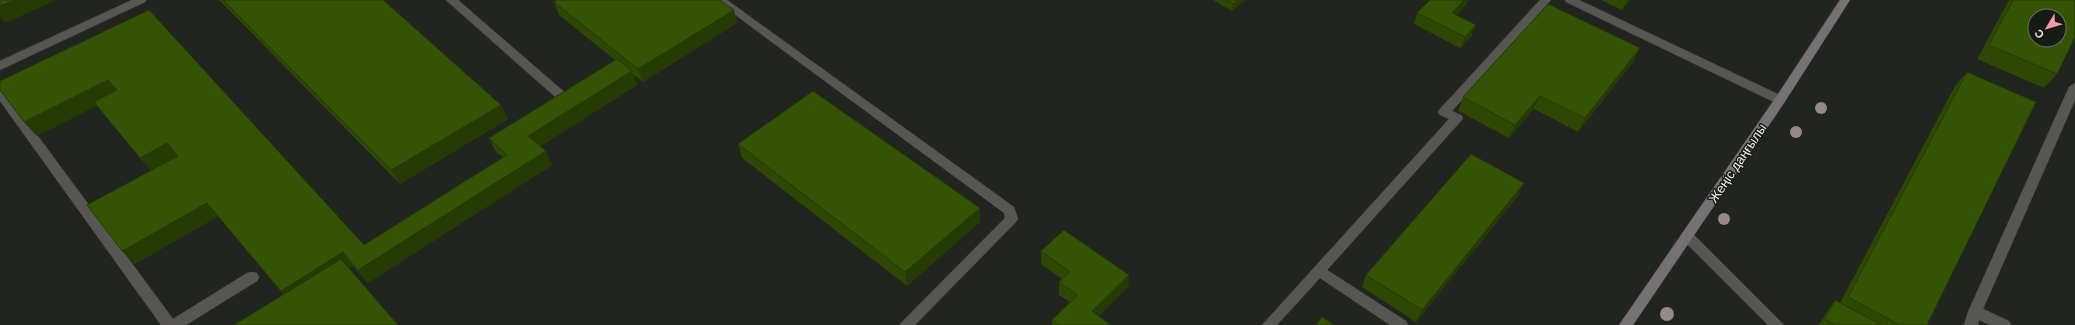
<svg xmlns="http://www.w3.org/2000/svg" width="2075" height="325" viewBox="0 0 2075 325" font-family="'DM Sans',sans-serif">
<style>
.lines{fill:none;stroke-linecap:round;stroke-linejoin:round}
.service-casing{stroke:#3e403c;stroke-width:1}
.secondary-casing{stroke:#3e403c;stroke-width:1}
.service{fill:#585555;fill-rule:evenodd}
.secondary{fill:#767172;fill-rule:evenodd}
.tree{fill:#968989}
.wall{fill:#2c4803}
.shaded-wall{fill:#243b03}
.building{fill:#335404;stroke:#243b03;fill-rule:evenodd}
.labels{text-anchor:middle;stroke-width:3;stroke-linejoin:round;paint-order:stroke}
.street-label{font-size:13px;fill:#edefeb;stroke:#181a16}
</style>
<rect width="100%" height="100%" fill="#21241f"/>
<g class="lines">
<defs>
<g id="service">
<polygon points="132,0 146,0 145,2 0,70 0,61"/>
<polygon points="446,0 458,0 569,96 571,99 569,102 561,102"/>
<polygon points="715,0 727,0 1014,207 1018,219 1016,222 915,325 899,325 1005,218 1004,213"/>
<polygon points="1540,0 1551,0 1452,111 1461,115 1463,118 1461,121 1327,270 1406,321 1408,325 1390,325 1320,278 1277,325 1262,325 1449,119 1440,115 1438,112 1440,109"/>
<polygon points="1565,0 1579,0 1784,97 1786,100 1784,103 1776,103 1566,2"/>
<polygon points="2075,83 2075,100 1983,309 2009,321 2011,325 1990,325 1979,320 1978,325 1964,325 1968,312 2069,87"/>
<polygon points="0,89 4,90 173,319 247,273 252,272 257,273 259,277 257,281 186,325 161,325 0,101"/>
<polygon points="1687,231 1691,232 1784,325 1768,325 1683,240 1681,236 1683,232"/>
</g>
<polygon id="secondary" points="1840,0 1850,0 1784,103 1633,325 1619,325 1776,97"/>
</defs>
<use href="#service" class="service-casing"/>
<use href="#secondary" class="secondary-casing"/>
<use href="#service" class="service"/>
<use href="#secondary" class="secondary"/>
</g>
<g class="tree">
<circle cx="1821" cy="108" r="6"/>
<circle cx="1796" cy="132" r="6"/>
<circle cx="1724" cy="219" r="6"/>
<circle cx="1667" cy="314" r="7"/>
</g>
<g class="wall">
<polygon points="219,0 383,0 501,105 508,119 400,184"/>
<polygon points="1213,0 1245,0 1232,11"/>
<polygon points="1430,0 1468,0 1466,5 1457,15 1472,36 1460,48 1414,24 1417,13"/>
<polygon points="1601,0 1630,0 1622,10"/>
<polygon points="2009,0 2075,0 2057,74 2044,88 1977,59"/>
<polygon points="554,2 737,23 643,82 634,75 637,85 540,146 546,151 552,165 368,283 353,266 283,294 218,216 135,264 122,251 151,170 140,158 98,105 37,136 24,122 149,10 364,245 503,157 496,152 489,138 615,60 559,15"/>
<polygon points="1633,62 1578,132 1534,109 1509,138 1458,111 1463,97"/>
<polygon points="1967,72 1927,325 1819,325 1830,307 1835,300 1840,303 1955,86"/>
<polygon points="738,144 980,222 907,286 742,158"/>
<polygon points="1518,196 1416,322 1362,287 1366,275"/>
<polygon points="1041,251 1129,275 1128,287 1099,316 1110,325 1052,325 1052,320 1070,302 1059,295 1059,282 1062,279 1041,264"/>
</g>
<g class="shaded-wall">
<polygon points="14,0 57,0 5,23 0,17 0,6"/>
<polygon points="1238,0 1245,0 1232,11 1233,4"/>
<polygon points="1464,0 1468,0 1466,5 1448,24 1452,13"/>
<polygon points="1627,0 1630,0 1622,10"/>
<polygon points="734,10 737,23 643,82 638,69"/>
<polygon points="1476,25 1472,36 1460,48 1465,37"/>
<polygon points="1640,48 1633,62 1578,132 1585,118"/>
<polygon points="632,71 637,85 535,150 528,136"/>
<polygon points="108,80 120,94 37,136 24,122"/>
<polygon points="1540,96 1534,109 1509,138 1515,125"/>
<polygon points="501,105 508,119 400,184 391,170"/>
<polygon points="167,143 179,157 153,172 140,158"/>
<polygon points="546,151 552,165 368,283 358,270"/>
<polygon points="1524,183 1518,196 1416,322 1422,310"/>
<polygon points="207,203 219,216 135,264 122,251"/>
<polygon points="980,208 980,222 907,286 905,272"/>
<polygon points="343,252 353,266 292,304 281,291"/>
<polygon points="1129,275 1128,287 1091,324 1092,311"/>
</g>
<g class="building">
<polygon points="0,0 14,0 0,6"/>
<polygon points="223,0 383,0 501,105 391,170"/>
<polygon points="557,0 720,0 734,10 638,69 554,2"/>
<polygon points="1227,0 1238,0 1233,4"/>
<polygon points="1430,0 1464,0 1452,13 1476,25 1465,37 1417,13"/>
<path d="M2013 0H2075V37L2057 74 1989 45ZM2035 16H2059V40H2035Z"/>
<polygon points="1548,4 1640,48 1585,118 1540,96 1515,125 1463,97"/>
<polygon points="149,10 364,245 507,155 489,138 617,59 632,71 528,136 546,151 358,270 343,252 281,291 207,203 122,251 87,205 178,156 167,143 140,158 94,102 117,90 108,80 24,122 0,90 0,81"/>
<polygon points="1967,72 2036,102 1927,325 1900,325 1848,297"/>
<polygon points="813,91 980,208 905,272 738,144"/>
<polygon points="1471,154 1524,183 1422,310 1366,275"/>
<polygon points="1064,230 1129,275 1092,311 1110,325 1059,325 1052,320 1078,295 1059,282 1070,272 1041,251"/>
<polygon points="341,259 398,325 234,325"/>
<polygon points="1835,300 1881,325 1836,325 1825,319"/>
<polygon points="1322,317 1334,325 1316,325"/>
</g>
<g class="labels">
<g class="street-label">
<text transform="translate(1737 163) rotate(-56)" y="5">Жеңіс даңғылы</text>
</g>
</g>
<g transform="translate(2047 28) rotate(232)"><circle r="19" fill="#181a16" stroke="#6d6f6b"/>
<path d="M0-3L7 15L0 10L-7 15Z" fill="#f29aad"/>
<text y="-6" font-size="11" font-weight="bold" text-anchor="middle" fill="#edefeb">С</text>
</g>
</svg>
